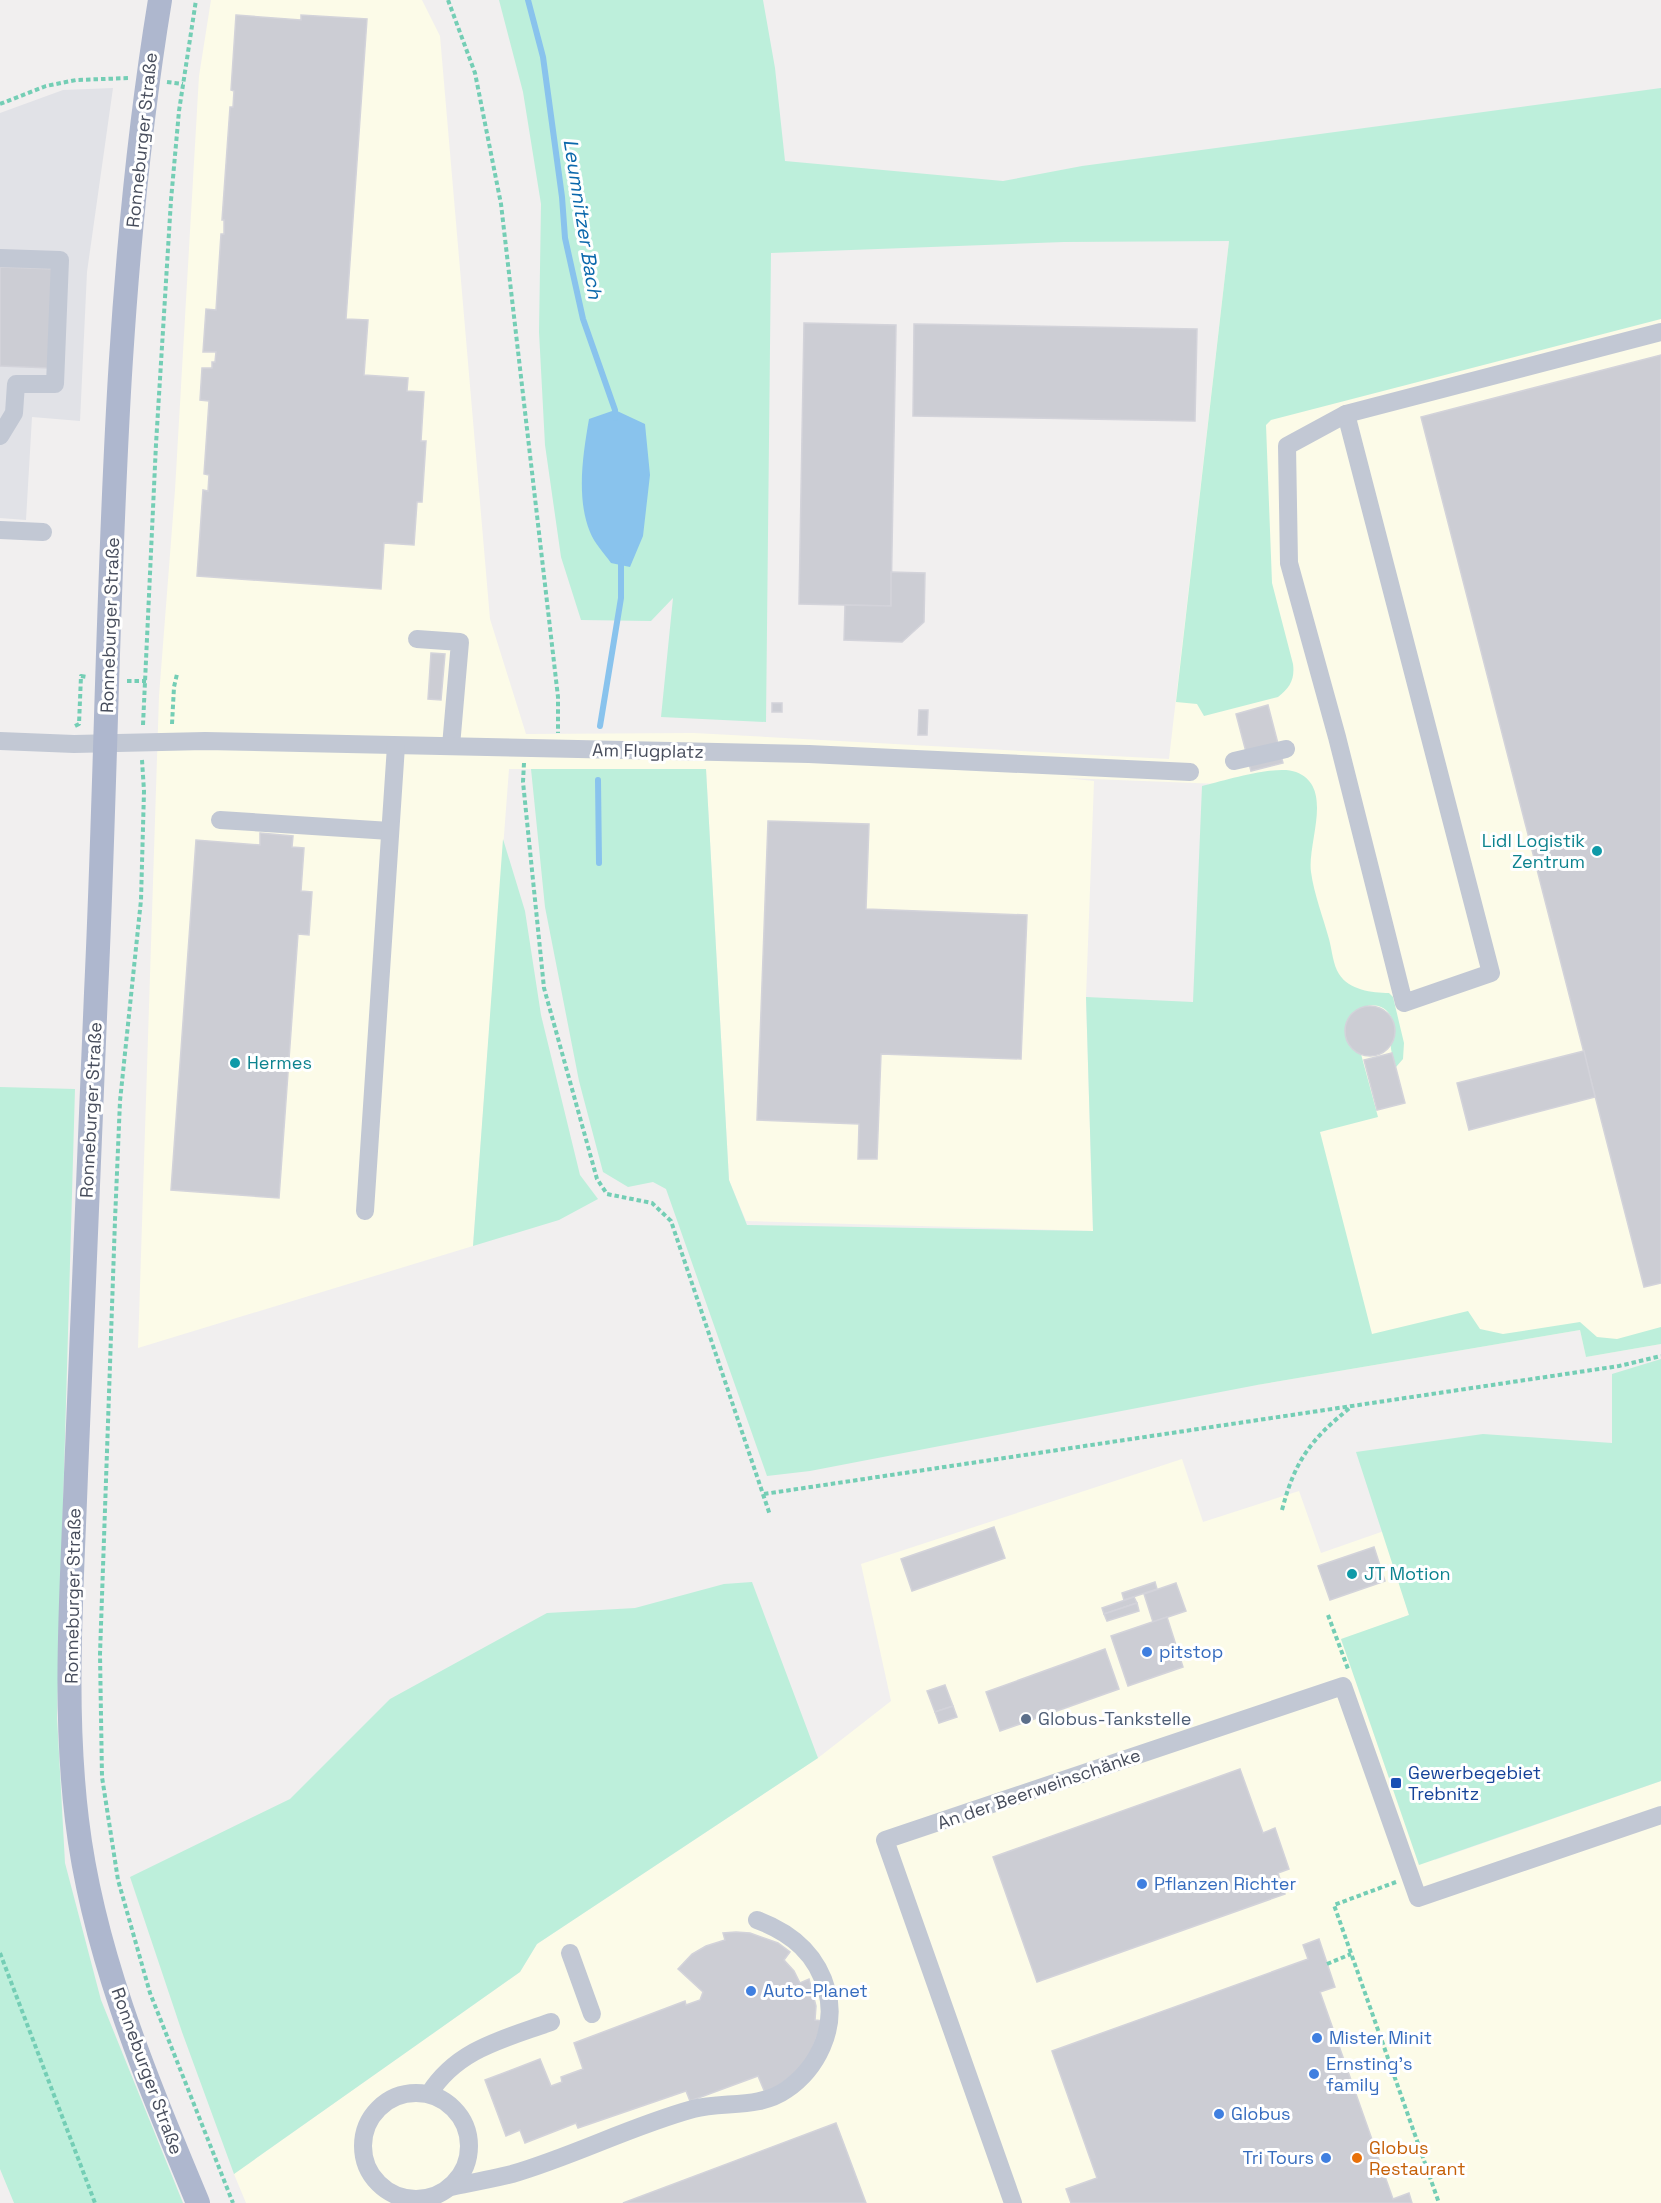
<svg xmlns="http://www.w3.org/2000/svg" width="1661" height="2203" viewBox="0 0 1661 2203" font-family="'Space Grotesk',sans-serif">
<style>
.commercial{fill:#fcfbe8}
.airport{fill:#e1e2e7}
.green{fill:#bdefdb}
.water{fill:#89c3ed}
.lines{fill:none;stroke-linecap:round;stroke-linejoin:round}
.stream{stroke:#89c3ed;stroke-width:6}
.building{fill:#cccdd4;stroke:#d3d3da;stroke-width:1.5}
.path{stroke:#74ceb5;stroke-width:4;stroke-dasharray:4.5 3;stroke-linecap:butt}
.minor{stroke:#c2c8d4;stroke-width:18}
.major{stroke:#aeb7ce;stroke-width:24}
.culture-dot{fill:#0f9aa8;stroke:#fff;stroke-width:2}
.shop-dot{fill:#3f7fe0;stroke:#fff;stroke-width:2}
.service-dot{fill:#5c6f8a;stroke:#fff;stroke-width:2}
.transit-dot{fill:#1a4fb4;stroke:#fff;stroke-width:2}
.food-dot{fill:#e8710a;stroke:#fff;stroke-width:2}
.labels{text-anchor:middle;stroke-width:6;stroke-linejoin:round;paint-order:stroke}
.street-label{font-size:18px;fill:#474d5c;stroke:#fff}
.culture-label{font-size:18px;fill:#0d838f;stroke:#fff;text-anchor:start}
.shop-label{font-size:18px;fill:#366cbe;stroke:#fff;text-anchor:start}
.service-label{font-size:18px;fill:#4e5e75;stroke:#fff;text-anchor:start}
.transit-label{font-size:18px;fill:#164399;stroke:#fff;text-anchor:start}
.food-label{font-size:18px;fill:#c56008;stroke:#fff;text-anchor:start}
.water-label{font-size:20px;font-style:italic;fill:#0b68ac;stroke:#fff}
</style>
<rect width="100%" height="100%" fill="#f1efef"/>
<g class="commercial">
<polygon points="211,0 422,0 440,36 490,619 526,734 694,733 1169,759 1229,241 1661,150 1661,1344 1586,1357 1580,1330 1257,1385 1271,786 1066,778 1094,781 1086,997 1093,1231 746,1221 729,1180 706,769 509,769 473,1246 138,1348 159,696 175,490 199,76"/>
<polygon points="1182,1459 1203,1522 1299,1491 1321,1553 1384,1531 1409,1615 1341,1640 1435,1860 1661,1781 1661,2203 246,2203 234,2174 520,1972 537,1944 818,1758 891,1701 861,1564"/>
</g>
<polygon class="airport" points="113,88 87,272 80,421 32,417 26,520 0,518 0,113 63,90"/>
<g class="green">
<path d="M499 0H763L775 68 785 161 1003 181 1082 166 1661 88V319L1271 420 1266 425 1272 583 1293 664C1295 679 1290 688 1278 697L1204 716 1197 704 1176 702 1229 241 1064 242 771 253 766 722 661 717 673 598 651 621 581 620 561 557 545 445 539 332 541 204 523 92Z"/>
<path d="M531 769H706L729 1180 747 1225 1093 1231 1086 997 1193 1002 1202 786C1223 781 1277 764 1296 772 1335 787 1307 842 1311 872 1314 894 1323 917 1329 939 1332 950 1333 965 1339 974 1349 990 1372 993 1389 993L1393 997 1404 1043 1403 1059 1396 1067C1394 1060 1390 1050 1391 1044 1393 1036 1397 1030 1393 1021 1379 981 1316 1026 1361 1054L1378 1117 1320 1132 1372 1334 1468 1311 1480 1329 1503 1334 1580 1322 1597 1337 1617 1339 1661 1327V1344L1586 1357 1580 1330 1257 1385 810 1471 767 1476 666 1189 653 1182 628 1187 603 1172 579 1081 545 907Z"/>
<polygon points="503,839 525,911 541,1015 580,1175 598,1199 559,1220 473,1246"/>
<polygon points="0,1087 75,1089 57,1717 65,1863 101,2000 183,2203 14,2203 0,2169"/>
<polygon points="1661,1359 1661,1781 1419,1865 1341,1639 1409,1615 1356,1452 1483,1434 1612,1443 1612,1374"/>
<polygon points="752,1582 818,1758 537,1944 520,1972 234,2174 182,2032 130,1877 290,1799 390,1699 547,1613 635,1608 724,1584"/>
</g>
<path class="water" d="M615 410 645 424 650 475 643 536 630 567 611 563C605 554 594 543 590 532 576 498 583 454 589 419Z"/>
<g class="lines">
<g class="stream">
<polyline points="528,0 543,57 562,197 565,238 583,319 615,410 615,418"/>
<polyline points="600,726 621,598 621,557"/>
<polyline points="598,780 599,863"/>
</g>
</g>
<g class="building">
<polygon points="236,15 301,20 301,15 367,19 346,319 368,320 364,375 408,378 407,391 424,392 421,441 426,441 422,502 417,502 414,545 384,543 381,589 197,576 203,490 208,491 209,475 204,474 209,401 200,400 202,368 212,368 212,362 215,362 216,352 203,352 206,309 216,310 221,234 224,234 224,220 222,220 230,107 233,107 234,91 231,90"/>
<polygon points="0,267 54,269 50,368 0,366"/>
<polygon points="804,323 896,325 891,606 799,604"/>
<polygon points="914,324 1197,329 1195,421 913,416"/>
<polygon points="1661,355 1661,1283 1644,1287 1421,417"/>
<polygon points="891,572 925,573 924,622 902,642 844,640 845,605 891,606"/>
<polygon points="431,653 445,654 441,700 428,699"/>
<rect x="772" y="703" width="10" height="9"/>
<polygon points="1268,705 1283,763 1251,771 1236,714"/>
<polygon points="919,710 928,710 927,735 918,735"/>
<polygon points="768,821 869,824 866,909 1027,915 1021,1059 881,1054 877,1159 858,1159 859,1124 757,1120"/>
<polygon points="260,833 293,836 292,847 304,848 301,891 312,892 309,935 298,934 279,1198 171,1190 196,840 260,845"/>
<circle cx="1370" cy="1031" r="25"/>
<polygon points="1584,1051 1595,1097 1469,1130 1457,1083"/>
<polygon points="1392,1053 1405,1103 1377,1110 1364,1060"/>
<polygon points="994,1527 1005,1558 912,1591 901,1559"/>
<polygon points="1374,1547 1385,1581 1330,1600 1318,1566"/>
<polygon points="1155,1582 1157,1589 1124,1600 1122,1593"/>
<polygon points="1176,1583 1186,1611 1153,1622 1144,1594"/>
<polygon points="1134,1597 1137,1603 1104,1614 1102,1608"/>
<polygon points="1137,1603 1139,1611 1107,1621 1104,1614"/>
<polygon points="1167,1617 1183,1667 1128,1686 1111,1636"/>
<polygon points="1105,1649 1119,1689 1000,1731 986,1692"/>
<polygon points="945,1685 953,1706 935,1712 927,1691"/>
<polygon points="953,1706 957,1717 939,1723 935,1712"/>
<polygon points="1240,1769 1263,1833 1275,1828 1289,1869 1278,1873 1285,1894 1037,1982 993,1857"/>
<polygon points="736,1932 750,1933 778,1943 790,1952 784,1960 794,1971 800,1983 809,1979 816,2006 815,2020 823,2021 806,2065 766,2095 758,2076 690,2101 686,2091 578,2128 576,2123 525,2143 520,2130 506,2136 485,2080 540,2059 551,2086 562,2082 561,2077 583,2069 574,2043 685,2001 686,2005 700,2000 703,1992 678,1969 692,1954 706,1946 725,1940 723,1933"/>
<polygon points="1319,1939 1335,1987 1320,1992 1393,2199 1409,2193 1412,2203 1071,2203 1066,2189 1097,2178 1052,2051 1308,1959 1303,1945"/>
<polygon points="836,2123 866,2203 623,2203"/>
</g>
<g class="lines">
<g class="path">
<polyline points="448,0 475,73 501,204 558,697 558,733"/>
<polyline points="167,82 183,84"/>
<polyline points="0,104 46,86 76,80 130,78"/>
<polyline points="127,681 146,681"/>
<polyline points="172,724 174,687 177,674"/>
<polyline points="143,725 156,444 171,200 179,111 196,0"/>
<polyline points="75,726 79,724 81,676 87,677"/>
<polyline points="142,760 144,791 141,900 120,1101 115,1220 100,1654 102,1777 118,1880 150,1993 233,2203"/>
<polyline points="524,763 523,782 544,988 597,1179 607,1194 652,1203 671,1221 770,1515"/>
<polyline points="764,1494 1619,1366 1661,1356"/>
<path d="M1282 1510C1295 1460 1311 1439 1351 1407"/>
<polyline points="1328,1615 1348,1669"/>
<polyline points="1396,1882 1334,1905 1439,2203"/>
<polyline points="0,1953 95,2203"/>
<polyline points="1327,1964 1351,1954"/>
</g>
<g class="minor">
<polyline points="0,258 60,260 55,384 16,384 14,413 0,436"/>
<polygon points="1346,414 1491,973 1404,1003 1337,737 1289,563 1287,446"/>
<polyline points="1346,414 1661,332"/>
<polyline points="0,530 43,532"/>
<polyline points="417,639 460,642 451,746"/>
<polyline points="0,741 74,744 205,741 809,754 1190,772"/>
<polyline points="1234,761 1286,749"/>
<polyline points="220,820 390,831"/>
<polyline points="365,1211 396,746"/>
<polyline points="570,1953 592,2014"/>
<circle cx="416" cy="2146" r="53"/>
<path d="M429 2094C457 2049 504 2039 551 2022"/>
<path d="M450 2187C470 2183 492 2179 512 2174 574 2156 631 2126 693 2109 723 2101 759 2109 786 2090 817 2069 837 2029 827 1991 817 1954 792 1933 757 1920"/>
<polyline points="1013,2203 885,1840 1343,1686 1418,1898 1661,1815"/>
</g>
<path class="major" d="M160 0C106 328 112 662 96 993 89 1153 82 1313 76 1474 72 1589 63 1705 77 1820 93 1954 147 2080 198 2203"/>
</g>
<g class="culture-dot">
<circle cx="1597" cy="851" r="6"/>
<circle cx="235" cy="1063" r="6"/>
<circle cx="1352" cy="1574" r="6"/>
</g>
<g class="shop-dot">
<circle cx="1147" cy="1652" r="6"/>
<circle cx="1142" cy="1884" r="6"/>
<circle cx="751" cy="1991" r="6"/>
<circle cx="1317" cy="2038" r="6"/>
<circle cx="1314" cy="2074" r="6"/>
<circle cx="1219" cy="2114" r="6"/>
<circle cx="1326" cy="2158" r="6"/>
</g>
<circle class="service-dot" cx="1026" cy="1719" r="6"/>
<rect class="transit-dot" x="1390" y="1777" width="12" height="12" rx="3"/>
<circle class="food-dot" cx="1357" cy="2158" r="6"/>
<g class="labels">
<g class="street-label">
<text transform="translate(142 140) rotate(-84)" y="6">Ronneburger Straße</text>
<text transform="translate(110 625) rotate(-88)" y="6">Ronneburger Straße</text>
<text transform="translate(648 751) rotate(1)" y="6">Am Flugplatz</text>
<text transform="translate(91 1110) rotate(-87)" y="6">Ronneburger Straße</text>
<text transform="translate(73 1596) rotate(-89)" y="6">Ronneburger Straße</text>
<text transform="translate(1039 1789) rotate(-19)" y="6">An der Beerweinschänke</text>
<text transform="translate(147 2071) rotate(70)" y="6">Ronneburger Straße</text>
</g>
<g class="culture-label">
<text x="1585" y="847" text-anchor="end">Lidl Logistik<tspan x="1585" dy="21">Zentrum</tspan></text>
<text x="247" y="1069">Hermes</text>
<text x="1364" y="1580">JT Motion</text>
</g>
<g class="shop-label">
<text x="1159" y="1658">pitstop</text>
<text x="1154" y="1890">Pflanzen Richter</text>
<text x="763" y="1997">Auto-Planet</text>
<text x="1329" y="2044">Mister Minit</text>
<text x="1326" y="2070">Ernsting's<tspan x="1326" dy="21">family</tspan></text>
<text x="1231" y="2120">Globus</text>
<text x="1314" y="2164" text-anchor="end">Tri Tours</text>
</g>
<g class="service-label">
<text x="1038" y="1725">Globus-Tankstelle</text>
</g>
<g class="transit-label">
<text x="1408" y="1779">Gewerbegebiet<tspan x="1408" dy="21">Trebnitz</tspan></text>
</g>
<g class="food-label">
<text x="1369" y="2154">Globus<tspan x="1369" dy="21">Restaurant</tspan></text>
</g>
<g class="water-label">
<text transform="translate(583 219) rotate(81)" y="7">Leumnitzer Bach</text>
</g>
</g>
</svg>
